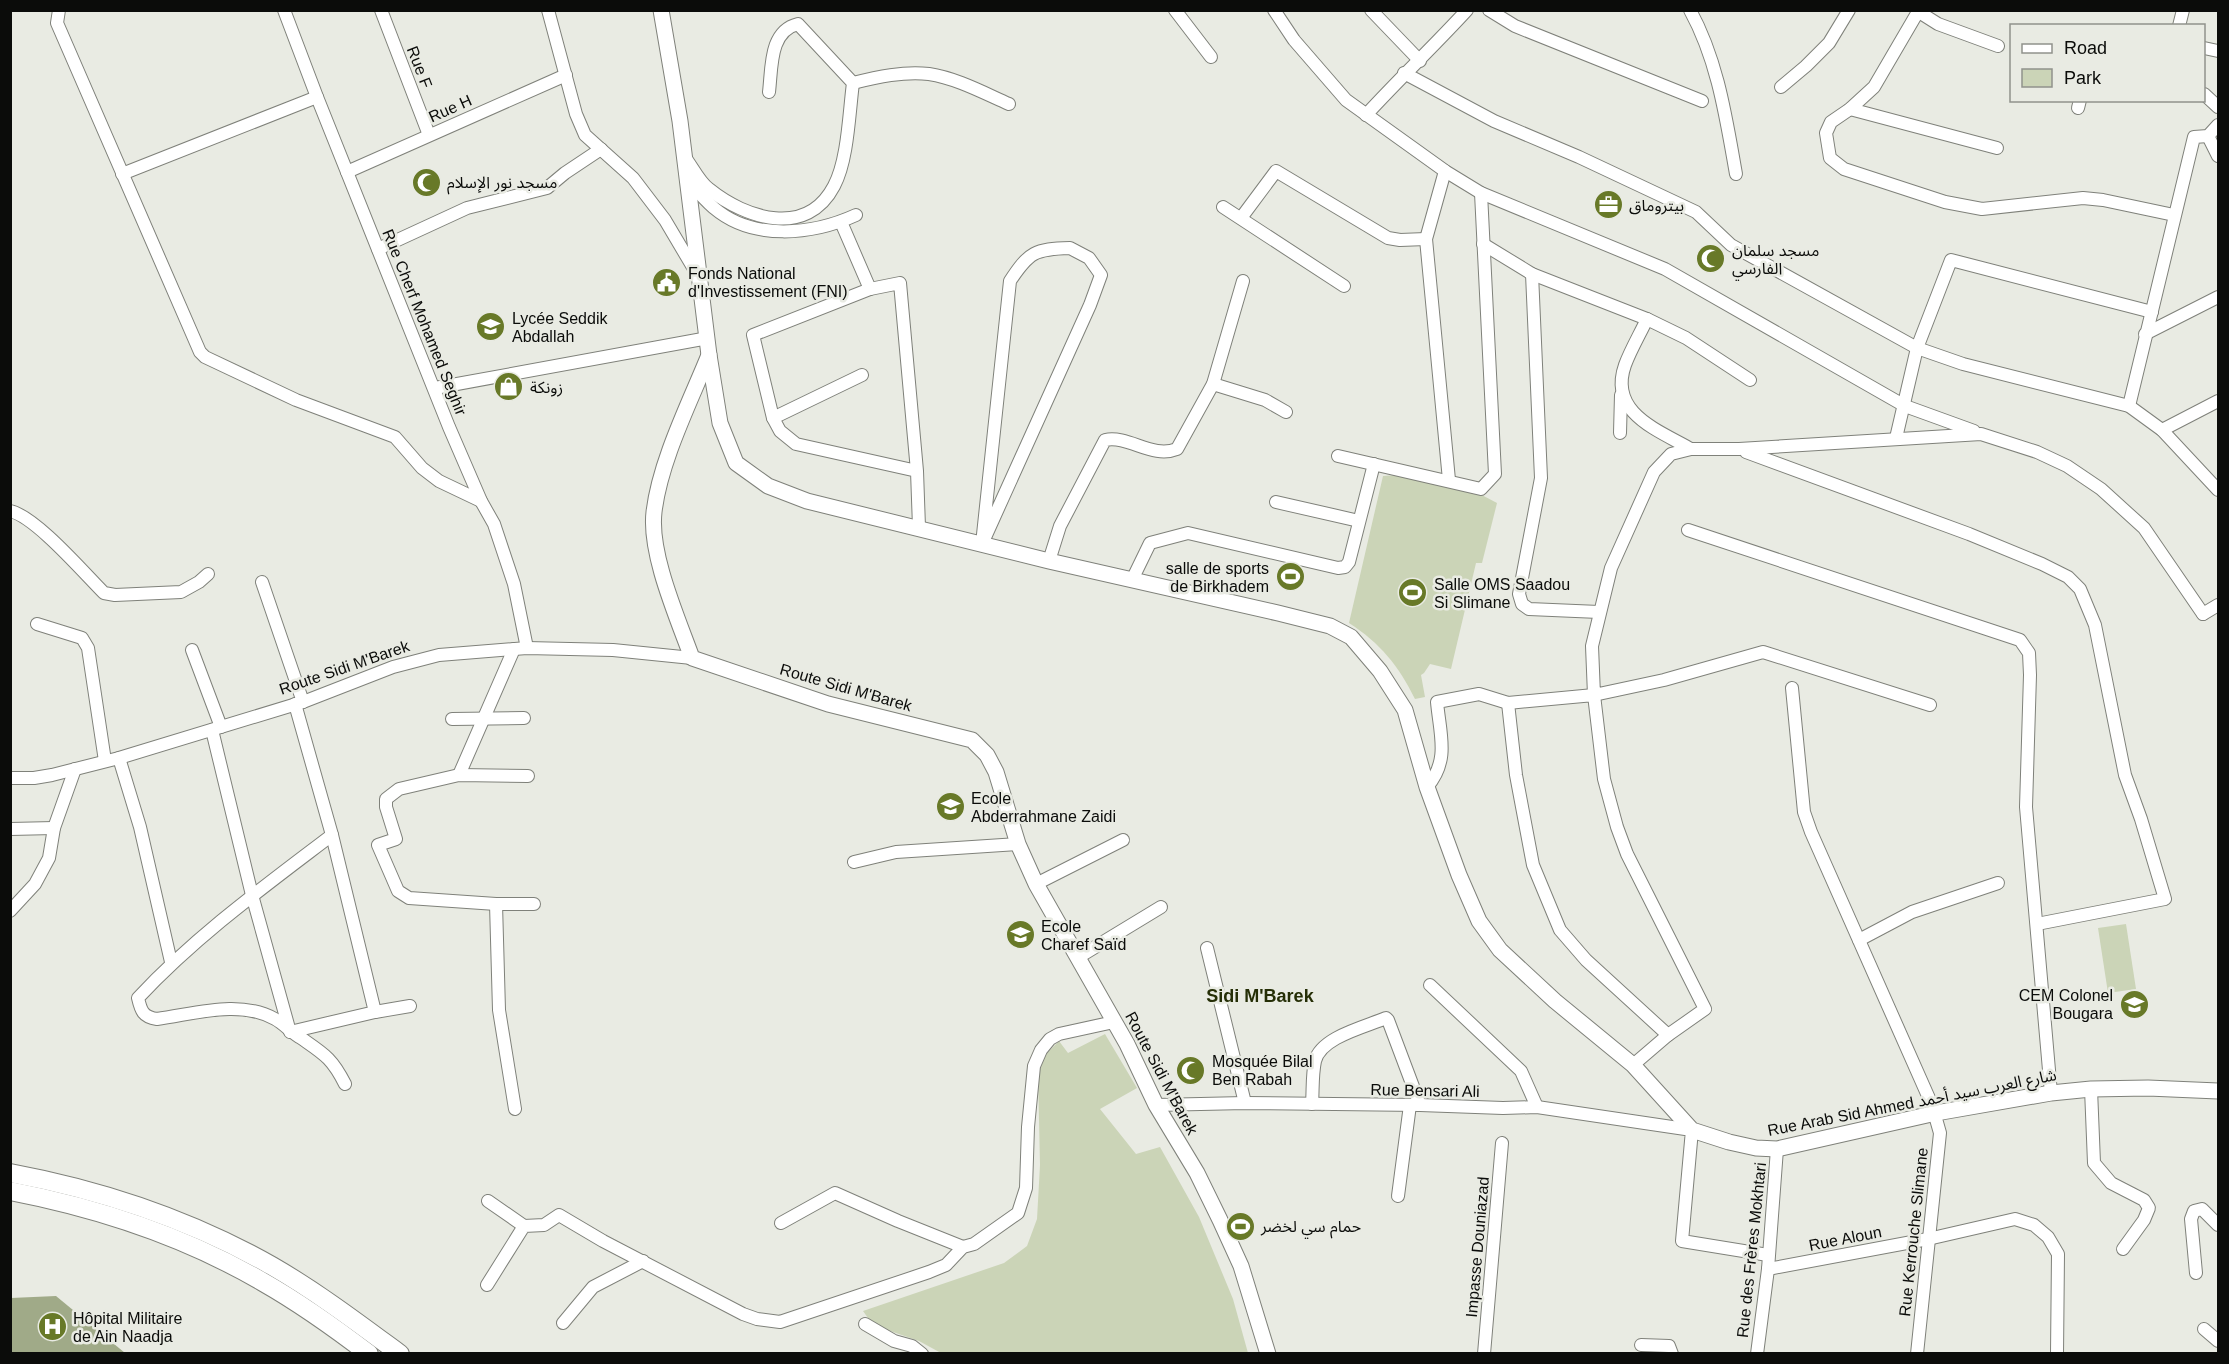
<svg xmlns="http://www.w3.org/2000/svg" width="2229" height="1364" viewBox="0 0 2229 1364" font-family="Helvetica,'Noto Sans Arabic',sans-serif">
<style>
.green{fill:#cbd4b7}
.forest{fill:#a0aa88}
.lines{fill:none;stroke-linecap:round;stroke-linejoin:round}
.minor-casing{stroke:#7f817a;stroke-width:14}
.major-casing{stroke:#7f817a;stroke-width:17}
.highway-casing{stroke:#7f817a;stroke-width:20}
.minor{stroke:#fff;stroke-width:12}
.major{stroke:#fff;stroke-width:15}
.highway{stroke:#fff;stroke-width:18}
.labels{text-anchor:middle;stroke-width:5;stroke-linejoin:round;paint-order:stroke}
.street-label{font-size:16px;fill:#0b0c0a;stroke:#e9ebe3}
.poi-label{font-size:16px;fill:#0b0c0a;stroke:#e9ebe3;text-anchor:start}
.neighbourhood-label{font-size:18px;font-weight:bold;fill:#252e06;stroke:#e9ebe3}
</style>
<rect width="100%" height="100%" fill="#e9ebe3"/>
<g class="green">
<path d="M1397 475 1478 493 1497 503 1482 563H1476L1451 669 1430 664 1424 673 1421 675 1425 697 1415 699C1399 666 1380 643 1349 623L1383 476Z"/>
<polygon points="2126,924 2136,989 2108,993 2098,928"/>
<polygon points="1105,1034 1137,1088 1100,1109 1136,1154 1160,1147 1199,1217 1233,1299 1248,1353 941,1353 919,1341 873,1325 863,1311 1004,1263 1027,1246 1037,1219 1040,1165 1038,1074 1045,1055 1059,1041 1068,1053"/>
</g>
<polygon class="forest" points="56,1296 125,1353 11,1353 11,1298"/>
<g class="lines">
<defs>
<g id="minor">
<polyline points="59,10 57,23 200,352 205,357 296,400 395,437 422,468 439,481 481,501"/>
<polyline points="284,10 317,97 449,427 481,501 494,524 514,584 527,648"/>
<polyline points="381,10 429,135"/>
<polyline points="548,10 576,114 585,135 633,178 665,220 697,274"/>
<polyline points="1175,10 1211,57"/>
<polyline points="1274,10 1294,40 1346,100 1445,171 1481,193 1665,269 1905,406 1974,431"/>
<polyline points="1371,10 1420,61"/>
<polyline points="1489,10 1515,26 1702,101"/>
<path d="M1690 10C1718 61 1726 118 1736 174"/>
<polyline points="1919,10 1874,87 1850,109 1831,122 1826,133 1830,158 1844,169 1945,202 1982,209 2083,198 2103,200 2174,215"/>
<polyline points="1919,12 1938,24 1998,46"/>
<polyline points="2179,26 2183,10"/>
<polyline points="2204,48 2218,51"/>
<polyline points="1404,73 1494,121 1579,157 1696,212 1731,245 1917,348 1963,364 2129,406 2162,430 2218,490"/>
<path d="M853 83C877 77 904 71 929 74 956 78 984 93 1009 104"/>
<polyline points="1781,87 1806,66 1829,43 1849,10"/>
<polyline points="2204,94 2218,107"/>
<polyline points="2078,108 2080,100"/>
<polyline points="1850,109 1997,148"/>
<path d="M1366 115C1399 79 1434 46 1467 10"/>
<polyline points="2208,136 2218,156"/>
<path d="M684 156C692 166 699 182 709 189 746 219 807 238 834 186 848 160 849 113 853 83L798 24C769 31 772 68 769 92"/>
<polyline points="1445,171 1426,239 1449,480"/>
<polyline points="347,172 566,75"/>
<polyline points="122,174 317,97"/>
<path d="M688 181C696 190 705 200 714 208 753 241 812 235 856 215"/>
<polyline points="1223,207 1344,286"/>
<polyline points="1241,218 1276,171 1388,238 1400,240 1426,239"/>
<polyline points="841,222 870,289"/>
<polyline points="1483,244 1532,274 1647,319 1686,338 1750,380"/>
<path d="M1070 248 1089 258 1101 275 1090 305 982 544 1010 281C1029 252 1035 249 1070 248Z"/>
<polyline points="378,249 467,208 547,188 565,173 601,149"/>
<polyline points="1532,274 1541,478 1519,594 1522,604 1529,609 1599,612"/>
<path d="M1647 319C1640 334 1631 349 1625 365 1608 413 1658 430 1691 449"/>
<polyline points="2145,334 2218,297"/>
<polyline points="1213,384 1265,400 1286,412"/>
<polyline points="435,388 708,338"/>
<polyline points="2129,406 2194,137 2208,136 2218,125"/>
<polyline points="773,418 862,375"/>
<polyline points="2162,430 2218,401"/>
<polyline points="1620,433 1621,395"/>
<polyline points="1896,438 1917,348 1951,260 2152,312"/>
<polyline points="1746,452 1969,534 2042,564 2068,577 2080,589 2095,625 2125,775 2141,819 2165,899 2037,924"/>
<polyline points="1338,456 1481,489 1495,474 1481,193"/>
<polyline points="917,471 796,444 780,431 773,418 753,335 870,289 900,283 917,471 919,527"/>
<polyline points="1276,502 1359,521"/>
<path d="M10 511C35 516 84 573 104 593L115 595 181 592 199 582 208 574"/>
<polyline points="1688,530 2020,640 2029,653 2030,675 2026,807 2051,1093"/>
<path d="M1049 561 1060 526 1105 440C1129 435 1152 459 1177 449L1213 384 1243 281"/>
<polyline points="1132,580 1150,543 1188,533 1338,568 1345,567 1349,562 1374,464"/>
<polyline points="262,582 303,702"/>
<polyline points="2203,614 2218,605"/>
<polyline points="37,624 82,638 88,648 105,761"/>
<polyline points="192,650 221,727"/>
<polyline points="1792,688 1804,812 1811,832 1932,1105 1940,1133 1917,1354"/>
<polyline points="1508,703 1516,775 1533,865 1560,930 1586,960 1668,1035"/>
<polyline points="1930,705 1763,652 1664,680 1594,695 1592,646 1611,568 1654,472 1671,454 1691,449 1739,449 1981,434 2037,452 2067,466 2101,489 2144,528 2203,614"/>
<polyline points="452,719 524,718"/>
<polyline points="212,730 252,895 290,1032 375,1012 332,835 295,704"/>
<polyline points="119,758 140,827 171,962"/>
<polyline points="459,775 514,649"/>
<polyline points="528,776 459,775 399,789 386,799 386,807 396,839 378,845 398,891 409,898 496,904 534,904"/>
<polyline points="10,778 34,778 52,775 119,758 303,702 393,667 439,655 527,648 613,650 692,658"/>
<path d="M1427 787C1450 760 1440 735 1437 702L1479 694 1508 703 1594 695 1604 779 1617 827 1627 854 1705 1009 1668 1035 1633 1065"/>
<polyline points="10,829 54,828"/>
<path d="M332 835C265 886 196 936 138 998 141 1011 143 1017 157 1019 195 1014 239 999 275 1019 284 1024 292 1033 301 1038 324 1054 332 1058 345 1084"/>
<polyline points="854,862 896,852 1018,844"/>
<polyline points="1036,884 1123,840"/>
<polyline points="496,904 499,1010 515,1109"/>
<polyline points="10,911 35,884 49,858 54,828 75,769"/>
<polyline points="1859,940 1912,912 1998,883"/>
<polyline points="1207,948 1245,1103"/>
<polyline points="1077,958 1161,907"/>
<polyline points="1430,985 1521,1071 1537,1107"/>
<polyline points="375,1012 410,1006"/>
<polyline points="2091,1089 2094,1163 2111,1183 2144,1200 2149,1208 2144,1220 2123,1249"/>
<path d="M1312 1104C1313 1090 1312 1075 1315 1061 1321 1037 1365 1027 1386 1018L1388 1020 1420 1105"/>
<polyline points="1156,1105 1245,1103 1420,1105 1503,1108 1537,1107 1692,1130 1682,1241 1768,1255"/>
<polyline points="1398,1196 1410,1105"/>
<polyline points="488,1201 524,1226"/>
<polyline points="781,1223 835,1193 898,1221 963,1247"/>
<polyline points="1768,1269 1928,1239 2015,1219 2034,1225 2048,1237 2058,1254 2057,1354"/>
<polyline points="2196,1273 2191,1219 2194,1211 2202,1209 2218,1225"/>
<polyline points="487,1285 524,1226 544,1225 559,1215 603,1241 743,1314 757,1319 780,1322 929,1272 946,1265 963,1247 974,1244 1018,1213 1026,1188 1028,1127 1034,1066 1041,1050 1050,1039 1059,1034 1114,1022"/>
<polyline points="563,1323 593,1287 643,1261"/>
<polyline points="865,1324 894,1341 912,1346 922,1354"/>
<polyline points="2204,1329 2218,1341"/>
<polyline points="1641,1345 1669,1346 1672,1354"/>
<polyline points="1484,1354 1502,1143"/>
<polyline points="1757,1354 1768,1269 1777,1149"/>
</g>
<g id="major">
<polyline points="661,10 680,121 709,355 720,423 736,463 768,486 807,501 1049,561 1278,613 1330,626 1351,637 1380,671 1405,710 1427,787 1459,875 1479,921 1500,950 1555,1001 1633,1065 1692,1130 1729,1142 1756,1148 1777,1149 1936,1113 2051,1093 2091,1089 2148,1088 2218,1091"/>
<path d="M709 355C690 402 660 461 654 512 649 554 678 619 692 658L828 704 972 740 987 755 996 772 1018 844 1036 884 1127 1044 1156 1105 1197 1173 1220 1220 1241 1266 1268 1354"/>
</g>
<g id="highway">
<path d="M10 1173C101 1190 191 1220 272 1266 317 1292 358 1323 400 1354"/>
<path d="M10 1191C98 1208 186 1237 263 1282 300 1303 335 1328 369 1354"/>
</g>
</defs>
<use href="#minor" class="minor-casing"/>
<use href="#major" class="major-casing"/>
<use href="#highway" class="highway-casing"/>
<use href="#minor" class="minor"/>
<use href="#major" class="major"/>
<use href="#highway" class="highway"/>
</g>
<defs>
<symbol id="mosque-disc" viewBox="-11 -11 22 22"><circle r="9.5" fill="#687928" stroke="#e9ebe3"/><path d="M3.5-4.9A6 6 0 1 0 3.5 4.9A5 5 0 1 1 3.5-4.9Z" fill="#fff"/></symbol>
<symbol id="office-disc" viewBox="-11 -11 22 22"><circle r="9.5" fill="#687928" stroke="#e9ebe3"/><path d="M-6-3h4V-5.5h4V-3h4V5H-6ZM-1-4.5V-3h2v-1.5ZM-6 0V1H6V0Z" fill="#fff"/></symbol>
<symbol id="civic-disc" viewBox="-11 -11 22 22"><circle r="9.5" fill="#687928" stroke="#e9ebe3"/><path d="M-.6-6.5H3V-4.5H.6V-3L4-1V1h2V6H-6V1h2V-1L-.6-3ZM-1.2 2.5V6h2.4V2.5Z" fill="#fff"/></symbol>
<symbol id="school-disc" viewBox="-11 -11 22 22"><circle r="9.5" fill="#687928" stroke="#e9ebe3"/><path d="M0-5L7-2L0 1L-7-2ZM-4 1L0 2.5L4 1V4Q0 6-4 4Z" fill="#fff"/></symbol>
<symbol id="shop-disc" viewBox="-11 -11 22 22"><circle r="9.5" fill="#687928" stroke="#e9ebe3"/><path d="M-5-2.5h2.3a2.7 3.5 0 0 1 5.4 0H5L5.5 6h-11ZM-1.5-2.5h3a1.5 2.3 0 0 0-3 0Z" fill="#fff"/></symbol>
<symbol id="stadium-disc" viewBox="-11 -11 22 22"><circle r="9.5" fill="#687928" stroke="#e9ebe3"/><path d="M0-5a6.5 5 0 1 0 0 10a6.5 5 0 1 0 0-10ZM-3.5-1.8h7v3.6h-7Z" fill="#fff"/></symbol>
<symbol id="hospital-disc" viewBox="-11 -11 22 22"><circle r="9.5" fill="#687928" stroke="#e9ebe3"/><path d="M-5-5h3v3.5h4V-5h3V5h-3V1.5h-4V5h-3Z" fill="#fff"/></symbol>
</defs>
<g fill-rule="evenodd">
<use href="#mosque-disc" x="410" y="166" width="33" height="33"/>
<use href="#office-disc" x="1592" y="188" width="33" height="33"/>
<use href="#mosque-disc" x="1694" y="242" width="33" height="33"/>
<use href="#civic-disc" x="650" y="266" width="33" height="33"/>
<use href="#school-disc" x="474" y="310" width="33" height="33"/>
<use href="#shop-disc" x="492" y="370" width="33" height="33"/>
<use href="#stadium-disc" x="1274" y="560" width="33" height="33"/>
<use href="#stadium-disc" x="1396" y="576" width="33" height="33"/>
<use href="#school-disc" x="934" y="790" width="33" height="33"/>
<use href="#school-disc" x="1004" y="918" width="33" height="33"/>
<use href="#school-disc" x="2118" y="988" width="33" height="33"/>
<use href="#mosque-disc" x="1174" y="1054" width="33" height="33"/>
<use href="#stadium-disc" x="1224" y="1210" width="33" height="33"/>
<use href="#hospital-disc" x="36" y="1310" width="33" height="33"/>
</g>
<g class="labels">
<g class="street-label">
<text transform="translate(420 67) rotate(69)" y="6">Rue F</text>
<text transform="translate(450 108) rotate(-24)" y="6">Rue H</text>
<text transform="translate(425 322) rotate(68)" y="6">Rue Cherf Mohamed Seghir</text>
<text transform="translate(344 667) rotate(-19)" y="6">Route Sidi M'Barek</text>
<text transform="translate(846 687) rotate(16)" y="6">Route Sidi M'Barek</text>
<text transform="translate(1162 1073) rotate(62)" y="6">Route Sidi M'Barek</text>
<text transform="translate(1425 1090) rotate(1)" y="6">Rue Bensari Ali</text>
<text transform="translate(1912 1102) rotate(-11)" y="6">Rue Arab Sid Ahmed شارع العرب سيد أحمد</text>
<text transform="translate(1913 1232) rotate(-84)" y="6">Rue Kerrouche Slimane</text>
<text transform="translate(1845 1238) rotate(-11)" y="6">Rue Aloun</text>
<text transform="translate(1477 1247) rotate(-85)" y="6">Impasse Douniazad</text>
<text transform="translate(1751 1250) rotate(-84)" y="6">Rue des Frères Mokhtari</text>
</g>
<g class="poi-label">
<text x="447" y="188">مسجد نور الإسلام</text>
<text x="1629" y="211">بيتروماق</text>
<text x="1732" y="256">مسجد سلمان<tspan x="1732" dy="18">الفارسي</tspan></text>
<text x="688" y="279">Fonds National<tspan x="688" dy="18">d'Investissement (FNI)</tspan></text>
<text x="512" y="324">Lycée Seddik<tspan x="512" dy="18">Abdallah</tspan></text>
<text x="530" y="393">زونكة</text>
<text x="1269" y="574" text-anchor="end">salle de sports<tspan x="1269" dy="18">de Birkhadem</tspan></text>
<text x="1434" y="590">Salle OMS Saadou<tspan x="1434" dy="18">Si Slimane</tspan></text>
<text x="971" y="804">Ecole<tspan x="971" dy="18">Abderrahmane Zaidi</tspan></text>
<text x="1041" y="932">Ecole<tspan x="1041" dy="18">Charef Saïd</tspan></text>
<text x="2113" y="1001" text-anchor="end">CEM Colonel<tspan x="2113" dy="18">Bougara</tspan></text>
<text x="1212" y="1067">Mosquée Bilal<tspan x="1212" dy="18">Ben Rabah</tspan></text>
<text x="1261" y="1232">حمام سي لخضر</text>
<text x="73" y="1324">Hôpital Militaire<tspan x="73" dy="18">de Ain Naadja</tspan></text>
</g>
<g class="neighbourhood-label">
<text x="1260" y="1002">Sidi M'Barek</text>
</g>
</g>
<rect width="2229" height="1364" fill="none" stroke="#0b0c0a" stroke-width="24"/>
<rect x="2010" y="24" width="195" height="78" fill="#e9ebe3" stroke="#90928c" stroke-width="1.5"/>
<rect x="2022" y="44" width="30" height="9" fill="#ffffff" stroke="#90928c" stroke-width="1.5"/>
<text x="2064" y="54" font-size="18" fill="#0b0c0a">Road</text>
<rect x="2022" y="69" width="30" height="18" fill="#cbd4b7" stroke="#90928c" stroke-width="1.5"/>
<text x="2064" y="84" font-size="18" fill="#0b0c0a">Park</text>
</svg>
